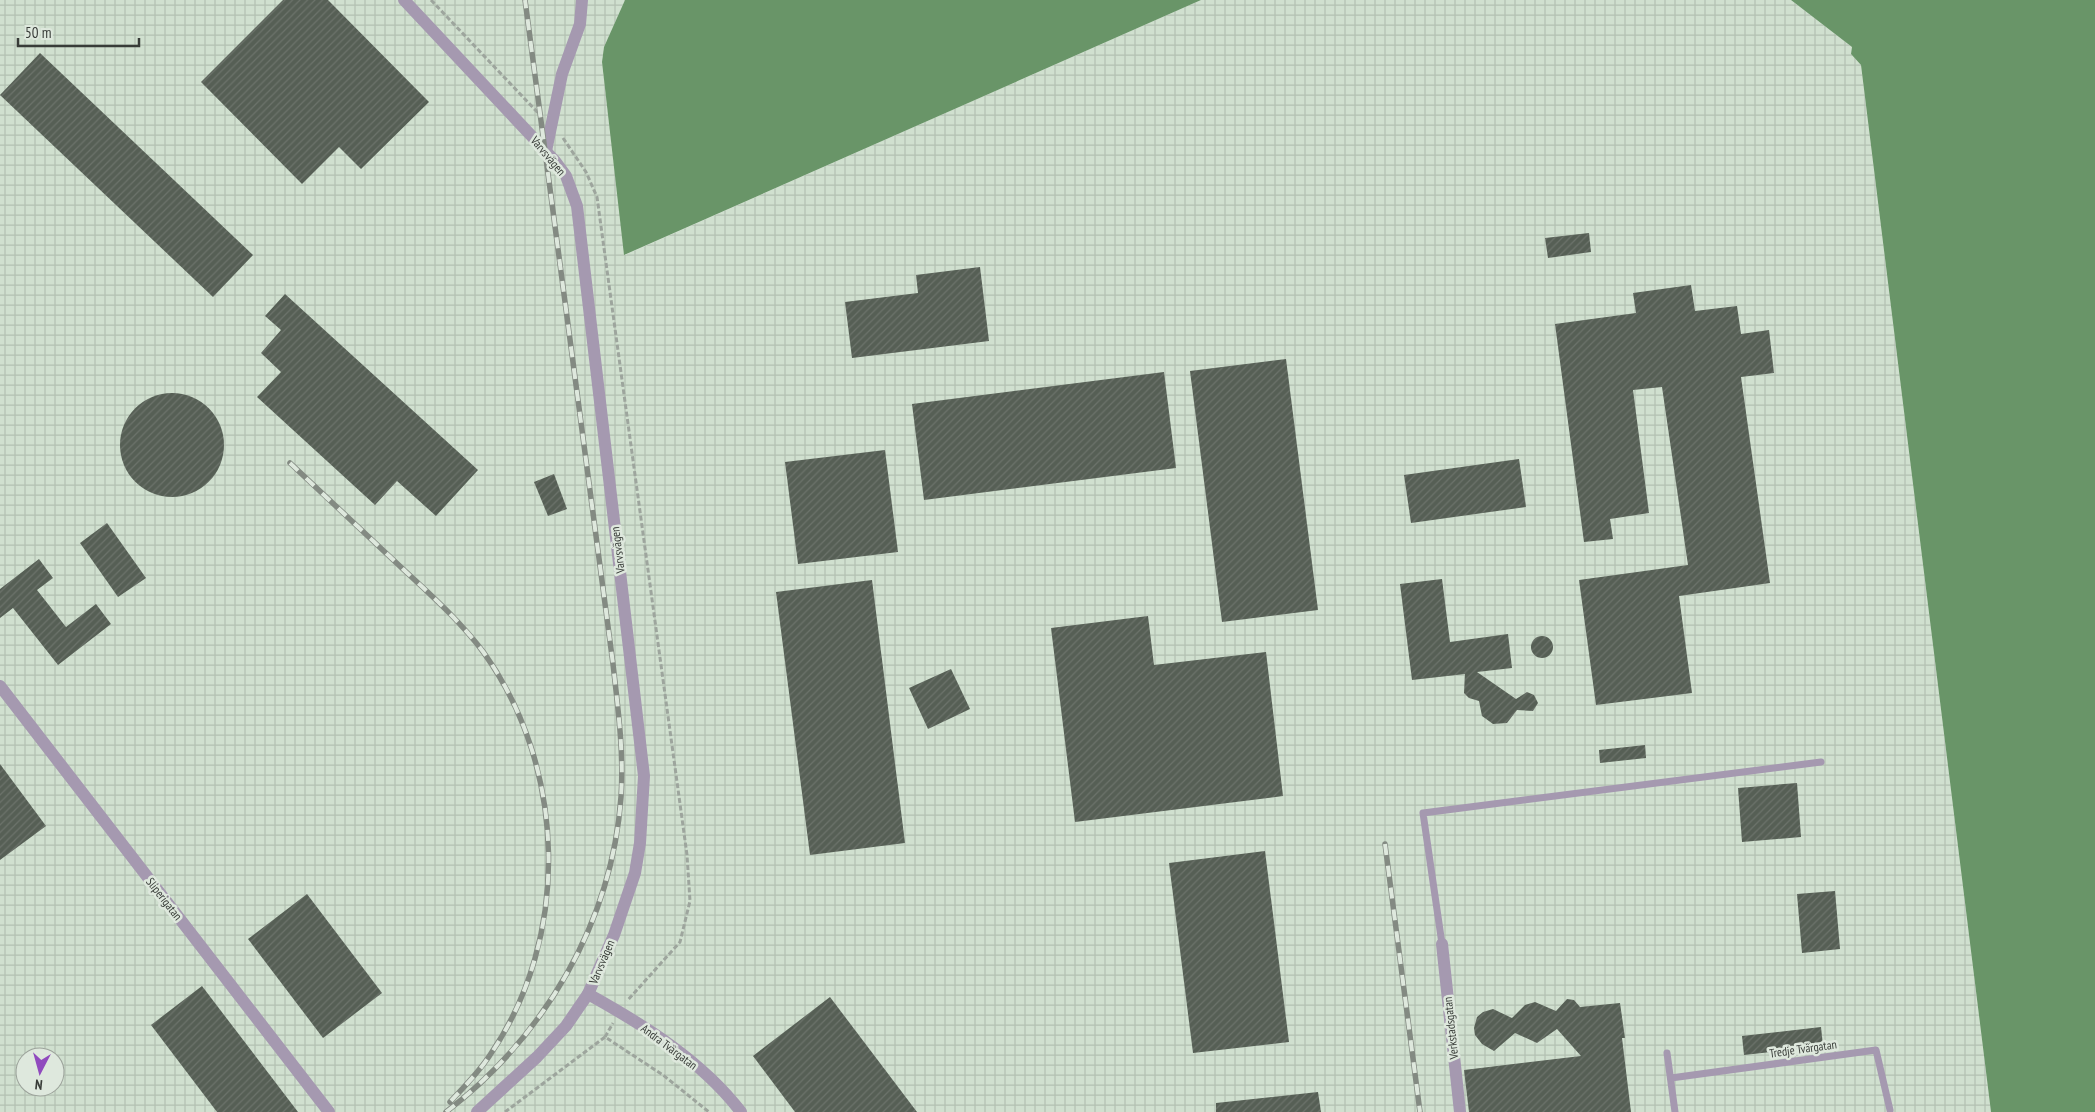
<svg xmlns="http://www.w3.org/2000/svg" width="2095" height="1112" viewBox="0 0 2095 1112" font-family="'PT Sans Narrow',sans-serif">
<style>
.industrial{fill:url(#industrial-grid);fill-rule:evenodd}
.water{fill:#699568}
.building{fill:url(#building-hatch)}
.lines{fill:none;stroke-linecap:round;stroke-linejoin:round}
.path{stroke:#9da59d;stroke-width:3;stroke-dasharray:5 2.5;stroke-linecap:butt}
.service{stroke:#a599b0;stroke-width:7}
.minor{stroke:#a599b0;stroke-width:12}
.rail-casing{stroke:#838a82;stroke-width:5.5}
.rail{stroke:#dee8dd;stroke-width:4;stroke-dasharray:11;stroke-linecap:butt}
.labels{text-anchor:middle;stroke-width:5;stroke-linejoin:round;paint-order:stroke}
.street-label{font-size:12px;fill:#383c38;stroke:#dee8dd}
</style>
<defs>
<pattern id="industrial-grid" width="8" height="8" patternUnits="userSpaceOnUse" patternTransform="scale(1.25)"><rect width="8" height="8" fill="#d0e0cf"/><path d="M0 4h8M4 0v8" fill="none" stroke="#b3c1b2"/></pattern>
<pattern id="building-hatch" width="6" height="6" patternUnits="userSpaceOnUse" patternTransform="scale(1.25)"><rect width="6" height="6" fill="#565f55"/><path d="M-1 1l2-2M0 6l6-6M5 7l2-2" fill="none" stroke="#6c736b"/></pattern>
</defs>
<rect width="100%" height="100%" fill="#dee8dd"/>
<path class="industrial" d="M0 0H625L604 47 602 62 625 255 1201 0H1791L1852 47 1851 54 1861 65 1991 1112H0ZM25 1057H55V1087H25Z"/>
<g class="water">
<polygon points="625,0 1201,0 624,255 602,62 604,47"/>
<polygon points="1791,0 2095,0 2095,1112 1991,1112 1861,65 1851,54 1852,47"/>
</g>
<g class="building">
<polygon points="283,0 328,0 429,102 361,169 339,147 302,184 201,82"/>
<polygon points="40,53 253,255 213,297 0,95"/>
<polygon points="1589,233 1591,252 1548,258 1545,238"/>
<polygon points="980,267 989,341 852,358 845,302 918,293 916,275"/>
<polygon points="1691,285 1695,311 1737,306 1741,334 1769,330 1774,373 1741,377 1770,583 1679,596 1692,693 1596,705 1579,580 1688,565 1662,387 1633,390 1649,513 1610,519 1613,539 1584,542 1555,324 1636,313 1633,293"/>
<polygon points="285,294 478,470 436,516 397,481 375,505 257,397 281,372 261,353 281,330 265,316"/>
<polygon points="1286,359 1318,610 1222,622 1190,371"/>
<polygon points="1164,372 1176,468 924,500 912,404"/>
<circle cx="172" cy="445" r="52"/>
<polygon points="885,450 898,552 798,564 785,462"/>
<polygon points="1519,459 1526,507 1411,523 1404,475"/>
<polygon points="554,474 567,509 548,516 534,482"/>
<polygon points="107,523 146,578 118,597 80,543"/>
<polygon points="39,559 53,578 37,590 66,627 96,604 111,624 58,665 13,608 0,618 0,589"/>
<polygon points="1442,579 1450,642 1508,634 1512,668 1477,672 1516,699 1527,692 1534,695 1538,703 1533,711 1517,710 1507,723 1493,724 1482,716 1479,701 1469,698 1464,693 1465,674 1412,680 1400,584"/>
<polygon points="872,580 905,843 810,855 776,592"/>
<polygon points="1148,616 1154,665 1266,652 1283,796 1075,822 1051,628"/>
<circle cx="1542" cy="647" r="11"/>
<polygon points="951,669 970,709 928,729 909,688"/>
<polygon points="1645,745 1646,758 1600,763 1599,750"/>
<polygon points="0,764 46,826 0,860"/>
<polygon points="1797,783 1801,837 1742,842 1738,788"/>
<polygon points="1265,851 1289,1042 1193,1053 1169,863"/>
<polygon points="1835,891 1840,949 1802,953 1797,894"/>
<polygon points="307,894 382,993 323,1038 248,939"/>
<polygon points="202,986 298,1112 217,1112 151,1025"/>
<polygon points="830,997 917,1112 795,1112 753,1056"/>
<polygon points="1567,999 1574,1000 1580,1007 1620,1003 1625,1038 1622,1038 1631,1112 1469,1112 1464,1070 1581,1056 1557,1029 1537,1043 1515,1033 1494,1051 1482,1044 1475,1035 1474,1028 1477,1017 1483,1012 1493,1009 1512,1018 1525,1005 1535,1002 1556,1011"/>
<polygon points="1821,1027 1823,1046 1744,1055 1742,1036"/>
<polygon points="1318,1092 1321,1112 1216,1112 1216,1103"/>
</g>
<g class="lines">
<g class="path">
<polyline points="431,0 541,116"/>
<polyline points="563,138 586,172 597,197 687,855 690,901 680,942 627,1001"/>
<polyline points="605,1037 613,1023"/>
<polyline points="505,1112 605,1037 663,1075 709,1112"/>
</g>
<g class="service">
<polyline points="1442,944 1423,813 1821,762"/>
<polyline points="1667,1053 1675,1112"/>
<polyline points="1671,1078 1876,1050 1890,1110"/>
</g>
<g class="minor">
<polyline points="404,0 555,161 566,176 577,206 644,776 640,843 635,873 614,935 588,994 566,1026 537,1057 477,1112"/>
<polyline points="546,151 562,74 580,24 582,0"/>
<polyline points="0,686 329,1112"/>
<polyline points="1442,944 1460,1112"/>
<path d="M588 994C644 1025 702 1061 741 1112"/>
</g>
<defs>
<g id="rail">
<path d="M290 463C328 499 366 534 404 570 432 596 461 622 484 653 567 769 571 937 490 1055 479 1072 464 1087 450 1102"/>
<polyline points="1385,844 1420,1112"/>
<path d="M446 1112C545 1036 612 922 621 797 624 752 618 709 613 664L525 0"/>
</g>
</defs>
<use href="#rail" class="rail-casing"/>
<use href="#rail" class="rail"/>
</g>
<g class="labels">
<g class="street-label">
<text transform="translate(548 156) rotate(50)" y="4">Varvsvägen</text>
<text transform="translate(618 550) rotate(-97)" y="4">Varvsvägen</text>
<text transform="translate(164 899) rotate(52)" y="4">Sliperigatan</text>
<text transform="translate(602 962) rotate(-67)" y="4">Varvsvägen</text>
<text transform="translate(1451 1028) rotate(-96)" y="4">Verkstadsgatan</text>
<text transform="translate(669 1047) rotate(37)" y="4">Andra Tvärgatan</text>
<text transform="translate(1803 1049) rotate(-8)" y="4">Tredje Tvärgatan</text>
</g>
</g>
<g transform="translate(40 1072) rotate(186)"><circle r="24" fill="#dee8dd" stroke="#9ca39b"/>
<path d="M0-4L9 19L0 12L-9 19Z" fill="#904abe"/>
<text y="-8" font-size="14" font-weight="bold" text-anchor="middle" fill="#383c38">N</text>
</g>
<path d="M18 38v8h121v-8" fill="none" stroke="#383c38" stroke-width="2.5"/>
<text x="25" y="38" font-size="15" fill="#383c38" stroke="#dee8dd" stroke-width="4" paint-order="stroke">50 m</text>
</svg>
